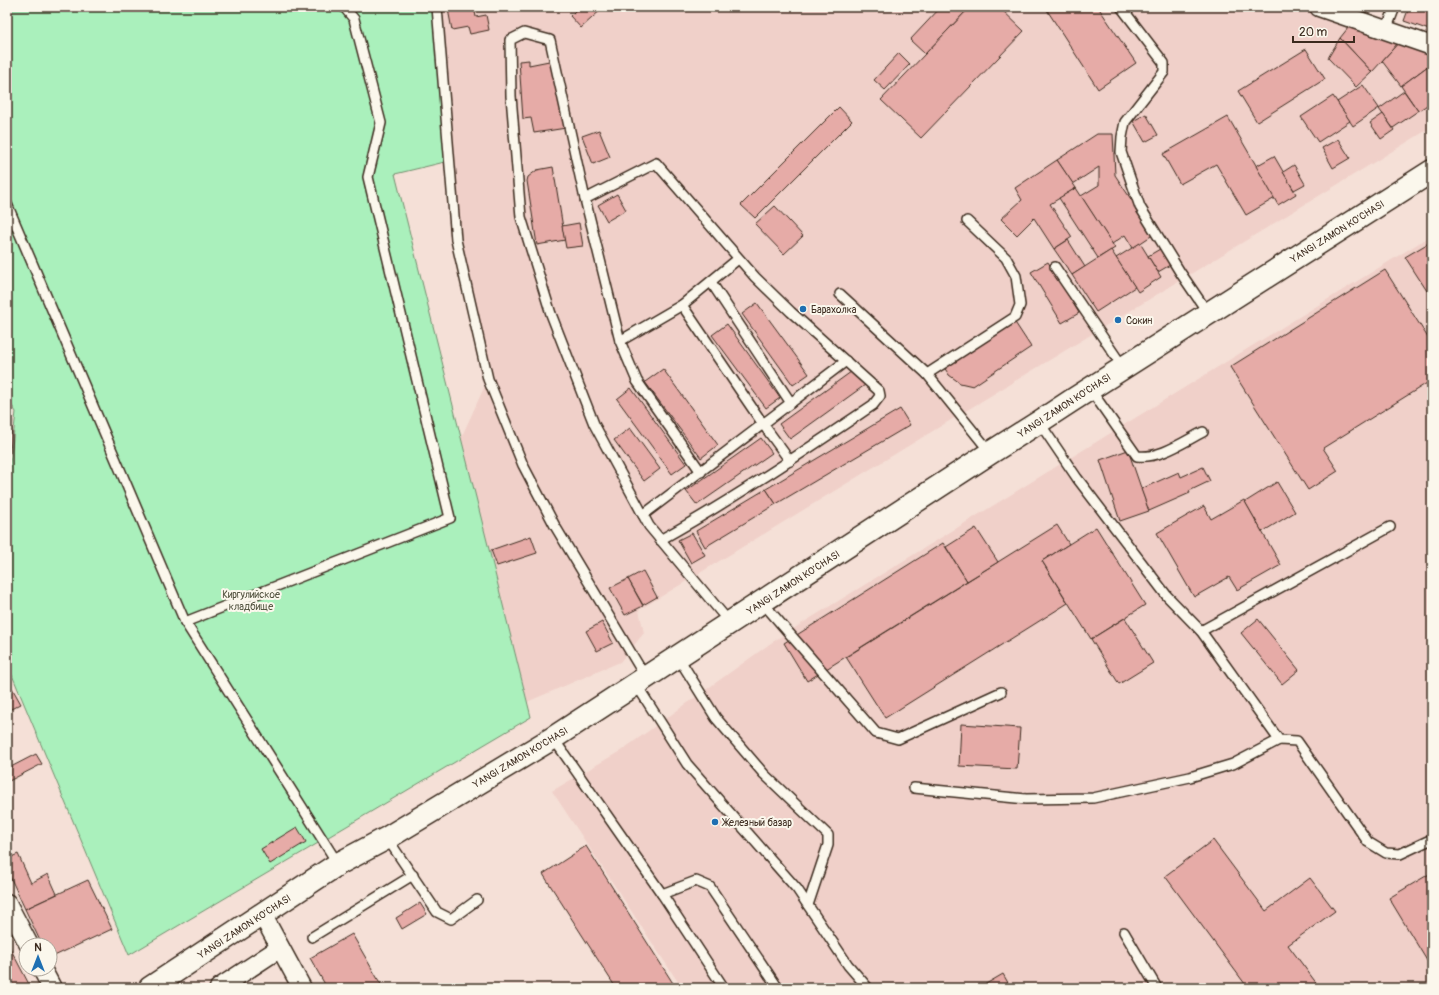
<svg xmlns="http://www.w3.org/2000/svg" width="1439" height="995" viewBox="0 0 1439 995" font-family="Pangolin,sans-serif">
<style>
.built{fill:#f0d0c9}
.green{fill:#aaf0bc;stroke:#728d6d}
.building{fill:#e6aba7;stroke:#3b2a1e}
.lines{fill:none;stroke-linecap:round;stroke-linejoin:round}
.lane-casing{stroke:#3b2a1e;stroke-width:12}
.street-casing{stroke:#3b2a1e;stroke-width:21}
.secondary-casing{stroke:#3b2a1e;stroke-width:25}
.lane{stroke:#fbf7ec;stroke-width:9}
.street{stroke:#fbf7ec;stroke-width:18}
.secondary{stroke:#fbf7ec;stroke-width:22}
.poi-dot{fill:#1f6fb2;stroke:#fbf7ec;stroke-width:1.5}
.labels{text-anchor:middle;stroke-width:4;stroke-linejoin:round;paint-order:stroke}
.street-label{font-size:10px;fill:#3b2a1e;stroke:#fbf7ec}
.poi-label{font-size:10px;fill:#3b2a1e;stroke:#fbf7ec;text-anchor:start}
.park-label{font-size:10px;fill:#51523e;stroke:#fbf7ec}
</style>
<rect width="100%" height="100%" fill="#f5e0d7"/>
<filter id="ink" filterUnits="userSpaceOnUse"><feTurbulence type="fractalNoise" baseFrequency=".025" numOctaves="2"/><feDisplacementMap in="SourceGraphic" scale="8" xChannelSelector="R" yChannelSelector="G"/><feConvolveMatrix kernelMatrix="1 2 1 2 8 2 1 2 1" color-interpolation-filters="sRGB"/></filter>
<g filter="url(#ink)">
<g class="built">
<polygon points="443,7 1312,7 1432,49 1432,127 639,610 644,633 620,662 527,702 461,438 488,379 456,240 437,9"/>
<polygon points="1432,235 1432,988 682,988 552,791 622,750 771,643 801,624"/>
</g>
<polygon class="green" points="7,7 434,7 453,160 395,174 531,717 129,955 7,663 7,490 16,412 7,398"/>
<g class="building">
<polygon points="457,7 474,7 476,17 486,15 489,30 470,34 468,27 452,30 448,9"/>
<polygon points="579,7 604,7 581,28 570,16"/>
<polygon points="941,7 970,7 925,54 910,40"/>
<polygon points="970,7 999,7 1024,31 921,138 881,100"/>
<polygon points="1045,7 1098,7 1136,63 1098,89"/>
<polygon points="1409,7 1432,7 1432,31 1404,21"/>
<polygon points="1352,23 1401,40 1372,72 1340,38"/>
<polygon points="1340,38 1372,72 1356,87 1328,58"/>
<polygon points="1401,40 1432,52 1432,63 1401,86 1382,61"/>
<polygon points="1306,49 1325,79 1257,122 1238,91"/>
<polygon points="899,53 910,64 885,90 874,80"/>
<polygon points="529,60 529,65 554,60 566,128 534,133 531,118 523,119 519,61"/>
<polygon points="1432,63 1432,102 1418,111 1401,86"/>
<polygon points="1363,85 1379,108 1353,126 1337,102"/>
<polygon points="1404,91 1418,111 1393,128 1379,109"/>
<polygon points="1333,96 1350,121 1318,142 1301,117"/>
<polygon points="839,107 852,121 755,218 741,205"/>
<polygon points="1146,114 1158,135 1145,142 1133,121"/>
<polygon points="1383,114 1394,130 1381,139 1370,123"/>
<polygon points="1228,117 1275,198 1246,215 1216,164 1180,184 1163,154"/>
<polygon points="599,130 610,157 593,164 582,136"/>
<polygon points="1097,134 1113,134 1115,175 1154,234 1133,248 1125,235 1112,244 1081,196 1099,185 1099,167 1073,184 1057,160"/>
<polygon points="1338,139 1350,158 1333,168 1322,148"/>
<polygon points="1274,156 1296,194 1278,205 1256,166"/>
<polygon points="1057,160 1076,188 1050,204 1072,237 1054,249 1034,218 1017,235 1001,219 1022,200 1015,188"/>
<polygon points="1294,165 1305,184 1294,190 1283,172"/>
<polygon points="553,167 565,240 537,245 527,181 528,177 537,170"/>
<polygon points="1076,188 1115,248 1098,258 1059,198"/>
<polygon points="617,194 626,210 607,221 598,205"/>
<polygon points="775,206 803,236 784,254 755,224"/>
<polygon points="579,223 583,246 566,248 562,226"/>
<polygon points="1068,240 1085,267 1072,275 1054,249"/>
<polygon points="1432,241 1432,288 1427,291 1405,257"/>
<polygon points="1140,243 1161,277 1138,292 1116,258"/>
<polygon points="1160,249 1170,265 1158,272 1148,256"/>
<polygon points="1111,250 1135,287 1096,312 1072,275"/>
<polygon points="1048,262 1079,313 1062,323 1031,272"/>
<polygon points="1385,270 1432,344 1432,380 1323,448 1338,471 1308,490 1230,367"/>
<polygon points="757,303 809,374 793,385 742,314"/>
<polygon points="1014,321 1031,347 973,386 960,383 949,375 944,367"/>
<polygon points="727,324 780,398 766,408 712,335"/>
<polygon points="663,369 718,445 701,458 645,382"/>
<polygon points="855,369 865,385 790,439 779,424"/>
<polygon points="631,388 686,464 672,474 617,399"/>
<polygon points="900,409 910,425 776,504 766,489"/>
<polygon points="12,420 10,453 7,454 7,421"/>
<polygon points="630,428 660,469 644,481 614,440"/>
<polygon points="761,438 772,453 697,505 686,491"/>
<polygon points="1128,450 1149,511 1120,521 1100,460"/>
<polygon points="1203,467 1210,481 1189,491 1190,493 1149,511 1141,489 1179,472 1181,477"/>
<polygon points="1277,482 1295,512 1262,532 1245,502"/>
<polygon points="766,489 776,504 705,547 696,531"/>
<polygon points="1244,500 1281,565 1237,590 1229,577 1194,597 1157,533 1204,506 1211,519"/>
<polygon points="1057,525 1069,544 1042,561 1068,603 885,718 846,657"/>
<polygon points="1096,527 1145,605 1091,639 1042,561"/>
<polygon points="976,528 998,562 967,581 946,547"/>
<polygon points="692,533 705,555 691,563 678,540"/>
<polygon points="531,536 537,553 497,566 491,550"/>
<polygon points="943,543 967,581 807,681 784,643"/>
<polygon points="643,571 657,597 643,605 628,579"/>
<polygon points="628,579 643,606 625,615 610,588"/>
<polygon points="1125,618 1153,663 1119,684 1091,639"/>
<polygon points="1258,619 1299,670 1282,684 1241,633"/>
<polygon points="602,622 613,643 597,651 586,631"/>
<polygon points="12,688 21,704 7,711 7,691"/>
<polygon points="961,724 1020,728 1017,769 959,766"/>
<polygon points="36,754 42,764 7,782 7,769"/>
<polygon points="297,827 306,842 270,864 261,849"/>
<polygon points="1213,840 1266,911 1310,878 1335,911 1288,945 1320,988 1248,988 1165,876"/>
<polygon points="586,846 676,988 616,988 543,874"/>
<polygon points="18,854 31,883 48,874 57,894 25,909 7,870 7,859"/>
<polygon points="1431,873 1432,875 1432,969 1389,898"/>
<polygon points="88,880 112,929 50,958 50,945 42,945 25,909"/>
<polygon points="420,903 427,914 402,929 396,918"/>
<polygon points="352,934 383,988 327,988 310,958"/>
<polygon points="9,946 31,988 7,988 7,947"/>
<polygon points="1003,974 1011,988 979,988"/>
</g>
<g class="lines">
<defs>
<g id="lane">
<polyline points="437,7 456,240 488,379 523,465 555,526 646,678"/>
<polyline points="1121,7 1164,63 1164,72 1125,122 1122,137 1121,152 1140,207 1180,272 1208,313"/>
<polyline points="1386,30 1395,7"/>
<path d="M585 199 656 163 755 277 791 312 879 391 880 396 873 405C803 452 734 499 660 540"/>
<polyline points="7,204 185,622 338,864"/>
<polyline points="1055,267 1123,367"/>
<polyline points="711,282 791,403"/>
<polyline points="840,294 927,374 990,452"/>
<polyline points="682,305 763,424 790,461"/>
<polyline points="620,341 682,305 738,259"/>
<polyline points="927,374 1015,317 1020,305 1016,276 1006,258 967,221"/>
<path d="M1090 389 1137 456C1160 459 1183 442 1203 432"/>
<polyline points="1039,422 1077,478 1167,596 1201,631 1279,740 1297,741 1368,842 1386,853 1400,854 1432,839"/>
<polyline points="701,472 637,381 620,341 585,199 550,40 524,33 510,40 511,96 521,217 551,314 594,424 649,526 730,623"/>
<polyline points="643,515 846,361"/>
<polyline points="762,602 876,733 898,739 1001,692"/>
<polyline points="185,622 450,518 368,177 381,123 354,19 344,7"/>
<polyline points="1201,631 1390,527"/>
<polyline points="678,657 716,718 764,774 828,835 828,845 808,905"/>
<polyline points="636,684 687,764 797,889 848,965 868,988"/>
<polyline points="553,738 662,894 724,988"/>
<polyline points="914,788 1026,799 1093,798 1190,777 1233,764 1279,740"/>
<polyline points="387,838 437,912 451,919 477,900"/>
<polyline points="662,894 696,881 710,887 778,988"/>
<polyline points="1124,932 1157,988"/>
<polyline points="312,937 413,875"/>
</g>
<g id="street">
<polyline points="1319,7 1432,46"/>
<polyline points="7,903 29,945"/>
<polyline points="262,914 302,988"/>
<polyline points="42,969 52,988"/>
<polyline points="219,988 280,948"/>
</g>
<polyline id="secondary" points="150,988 338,864 387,838 553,738 990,453 1039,422 1071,401 1432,171"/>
</defs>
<use href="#lane" class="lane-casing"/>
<use href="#street" class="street-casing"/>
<use href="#secondary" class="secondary-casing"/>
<use href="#lane" class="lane"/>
<use href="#street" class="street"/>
<use href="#secondary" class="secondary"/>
</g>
</g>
<g class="poi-dot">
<circle cx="803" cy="309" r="4"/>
<circle cx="1118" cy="320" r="4"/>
<circle cx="715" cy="822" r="4"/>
</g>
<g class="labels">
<g class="street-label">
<text transform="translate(1337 231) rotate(-32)" y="4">YANGI ZAMON KO'CHASI</text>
<text transform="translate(1064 405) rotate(-33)" y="4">YANGI ZAMON KO'CHASI</text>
<text transform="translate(793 582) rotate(-33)" y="4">YANGI ZAMON KO'CHASI</text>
<text transform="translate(520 757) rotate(-31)" y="4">YANGI ZAMON KO'CHASI</text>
<text transform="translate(244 926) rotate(-33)" y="4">YANGI ZAMON KO'CHASI</text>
</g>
<g class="poi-label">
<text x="811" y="313">Барахолка</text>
<text x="1126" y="324">Сокин</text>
<text x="723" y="826">Железный базар</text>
</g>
<g class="park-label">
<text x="251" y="598">Киргулийское<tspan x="251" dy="12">кладбище</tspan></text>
</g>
</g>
<rect width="1439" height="995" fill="none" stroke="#fbf7ec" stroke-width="24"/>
<rect x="12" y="12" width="1415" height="971" fill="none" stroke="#3b2a1e" stroke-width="1.5" filter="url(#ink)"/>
<g transform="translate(38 957)"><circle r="19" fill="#fbf7ec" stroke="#aea59a"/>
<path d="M0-3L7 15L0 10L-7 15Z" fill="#1f6fb2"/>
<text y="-6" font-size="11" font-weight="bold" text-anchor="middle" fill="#3b2a1e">N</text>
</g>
<path d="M1293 36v6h61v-6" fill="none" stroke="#3b2a1e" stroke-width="2"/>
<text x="1299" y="36" font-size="12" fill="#3b2a1e" stroke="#fbf7ec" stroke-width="3" paint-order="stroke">20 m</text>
</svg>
